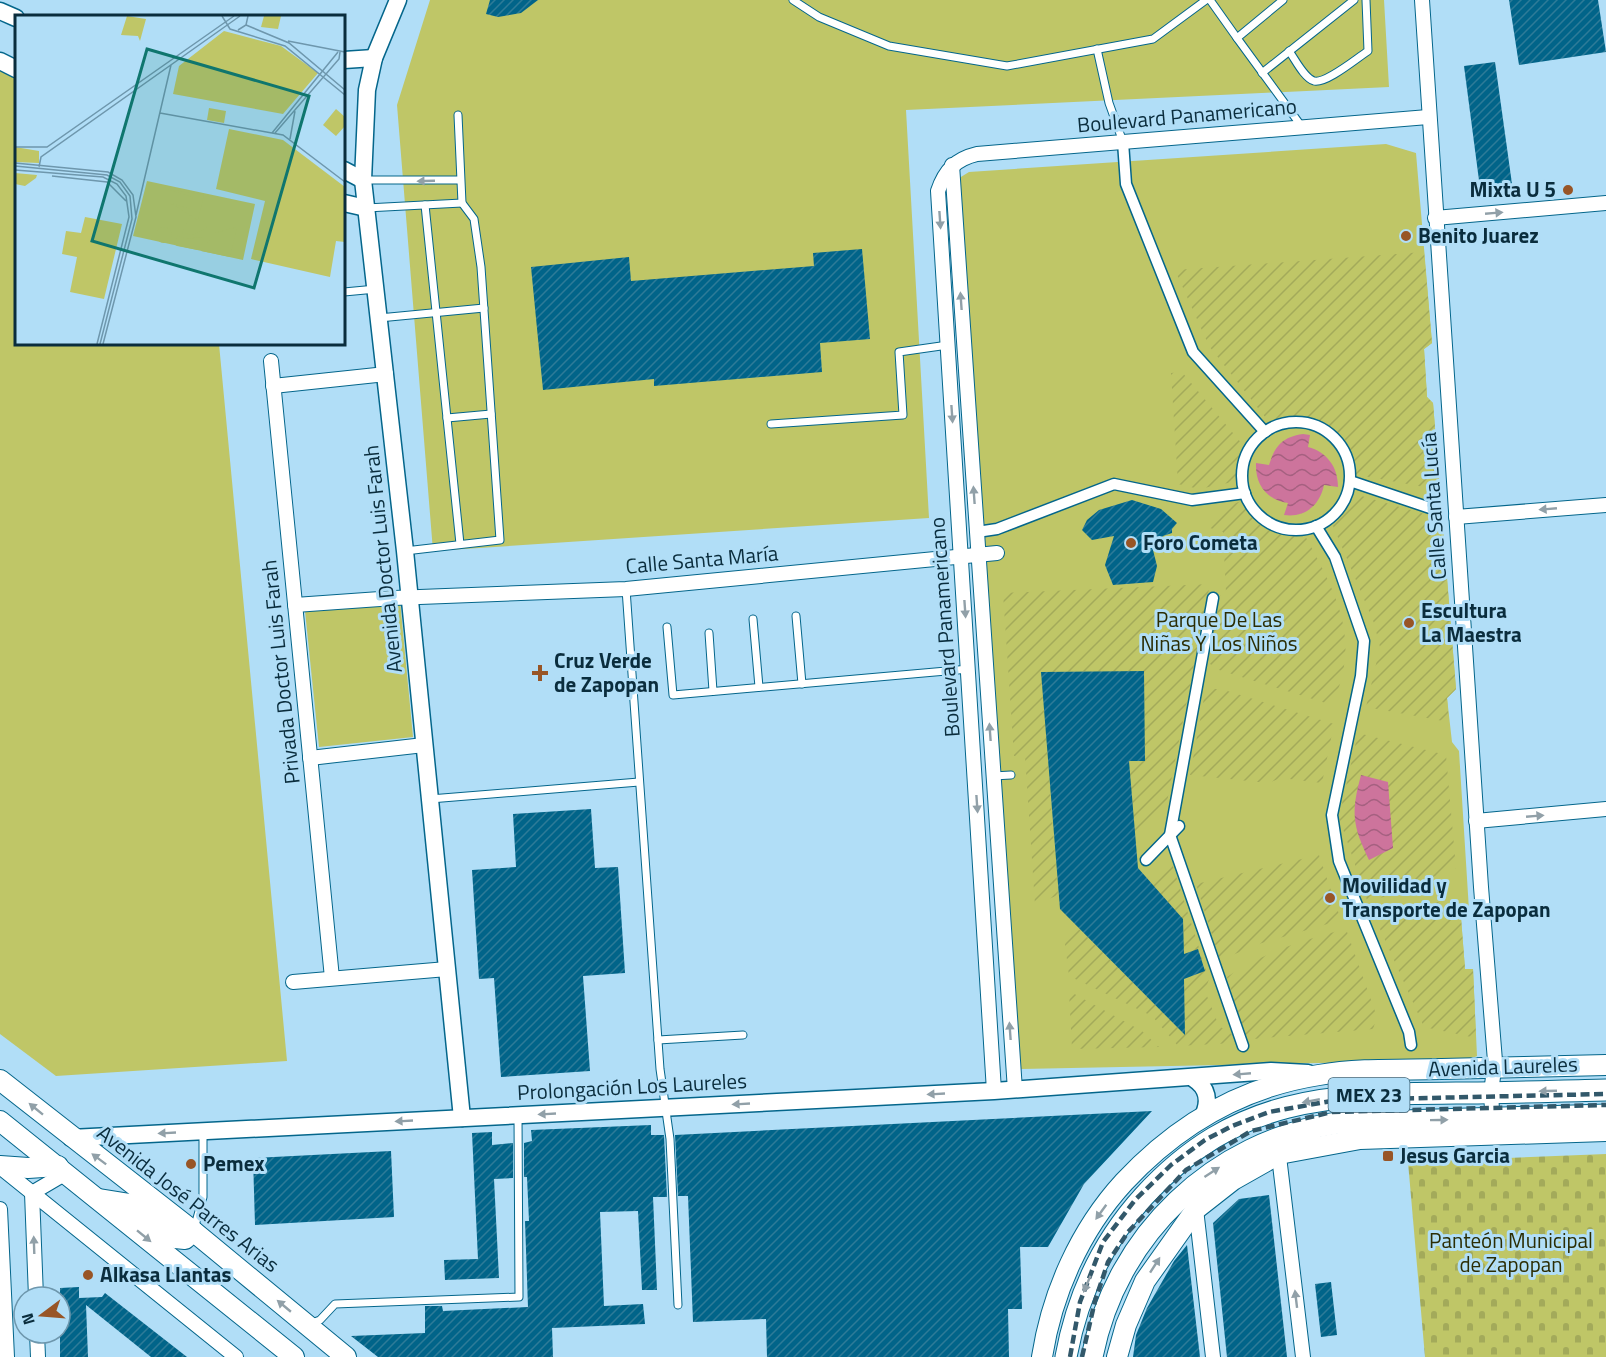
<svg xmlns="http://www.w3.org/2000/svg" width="1606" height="1357" viewBox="0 0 1606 1357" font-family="'Titillium Web',sans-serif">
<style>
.cemetery{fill:url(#cemetery-stones)}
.park{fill:#bfc667}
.garden{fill:url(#garden-furrows)}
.water{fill:url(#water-waves)}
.building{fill:url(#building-hatch)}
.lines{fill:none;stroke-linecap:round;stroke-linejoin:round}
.service-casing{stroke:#04668b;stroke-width:9}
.pedestrian-casing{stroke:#04668b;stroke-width:13}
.minor-casing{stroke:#04668b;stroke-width:16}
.tertiary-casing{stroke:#04668b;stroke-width:19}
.secondary-casing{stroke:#04668b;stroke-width:22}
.primary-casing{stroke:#04668b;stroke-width:23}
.service{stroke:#fff;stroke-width:7}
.pedestrian{stroke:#fff;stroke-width:10}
.minor{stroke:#fff;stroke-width:14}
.tertiary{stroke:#fff;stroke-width:16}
.secondary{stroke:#fff;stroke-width:20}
.primary{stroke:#fff;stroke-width:21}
.rail{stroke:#32586a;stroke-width:4.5;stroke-dasharray:9 4.5;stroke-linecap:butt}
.oneway{fill:#91a0a8}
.poi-dot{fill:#985526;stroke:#b1def7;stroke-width:2}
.labels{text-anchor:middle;stroke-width:6;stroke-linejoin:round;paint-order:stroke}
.shield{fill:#b1def7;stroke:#3c6275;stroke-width:1.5}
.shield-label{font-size:20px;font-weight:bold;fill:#0a2d3d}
.street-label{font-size:21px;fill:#0a2d3d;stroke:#b1def7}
.poi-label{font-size:21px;font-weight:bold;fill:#0a2d3d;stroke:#b1def7;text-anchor:start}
.park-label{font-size:21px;fill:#2b2d03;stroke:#b1def7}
.inset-road{fill:none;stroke:#6e97ad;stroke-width:1.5}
.view{fill:#0f766e;fill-opacity:0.15;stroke:#0f766e;stroke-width:3}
.inset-edge{fill:none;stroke:#0a2d3d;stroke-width:3}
</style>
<defs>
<pattern id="cemetery-stones" width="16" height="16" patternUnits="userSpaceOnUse" patternTransform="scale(1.5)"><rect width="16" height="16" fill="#bfc667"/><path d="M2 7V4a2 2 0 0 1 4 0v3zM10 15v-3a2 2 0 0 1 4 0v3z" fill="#a3aa5a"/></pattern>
<pattern id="garden-furrows" width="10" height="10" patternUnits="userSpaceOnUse" patternTransform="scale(1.5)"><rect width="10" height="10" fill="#bfc667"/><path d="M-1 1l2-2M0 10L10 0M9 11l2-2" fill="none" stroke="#a3aa5a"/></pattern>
<pattern id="water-waves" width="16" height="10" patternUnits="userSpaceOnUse" patternTransform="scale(1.5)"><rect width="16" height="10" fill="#cd749c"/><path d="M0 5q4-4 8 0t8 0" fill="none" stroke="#a56080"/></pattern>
<pattern id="building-hatch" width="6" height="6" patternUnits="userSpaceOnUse" patternTransform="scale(1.5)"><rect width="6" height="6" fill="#016489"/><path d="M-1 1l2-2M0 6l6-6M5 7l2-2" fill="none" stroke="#2e7b98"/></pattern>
</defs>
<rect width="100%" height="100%" fill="#b1def7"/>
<polygon class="cemetery" points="1606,1154 1606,1357 1425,1357 1408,1162"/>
<g class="park">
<polygon points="430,0 1384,0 1389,87 906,110 929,518 433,551 397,105"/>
<polygon points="0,69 16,77 16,344 219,344 287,1061 56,1076 0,1034"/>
<polygon points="1386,144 1416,153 1432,343 1424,349 1427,397 1433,403 1456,689 1447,698 1452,742 1459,751 1469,910 1461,918 1465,969 1473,969 1477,1056 1468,1060 1021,1069 1017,1064 956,180 969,172"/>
<polygon points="400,601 413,737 319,747 305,611"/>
</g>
<g class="garden">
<path d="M1424 252 1432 343 1424 349 1427 397 1433 403 1440 490 1353 474C1338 437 1317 411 1273 427L1209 346 1175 270Z"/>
<polygon points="1182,372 1248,451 1242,480 1199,489 1178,484 1171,373"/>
<polygon points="1351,493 1442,519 1456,689 1447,698 1449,722 1366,707 1380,647 1374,623 1331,521"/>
<path d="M1246 499C1266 525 1272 524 1303 532 1335 591 1363 638 1332 705L1216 669 1209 663 1218 597 1226 593 1223 532 1210 528 1216 511Z"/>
<polygon points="1210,584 1167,802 1135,842 1129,761 1145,761 1144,671 1041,672 1058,895 1035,905 1025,756 1014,756 1003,593"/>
<polygon points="1210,689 1221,689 1334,724 1322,783 1281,778 1268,783 1190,775 1204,698"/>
<polygon points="1358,733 1446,755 1456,868 1368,903 1339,817"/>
<polygon points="1319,855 1341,920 1262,943 1220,960 1196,884"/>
<polygon points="1171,860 1209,979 1205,991 1219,1026 1233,1035 1234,1043 1178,1046 1152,1016 1069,976 1065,944 1073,923 1185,1034 1183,919 1147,879"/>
<polygon points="1452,898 1469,910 1461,918 1465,969 1473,969 1476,1038 1424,1027 1376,920"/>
<path d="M1346 929 1377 1017 1373 1029 1253 1039 1244 1035 1227 977C1264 952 1303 940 1346 929Z"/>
<polygon points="1069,991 1142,1031 1159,1047 1072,1049"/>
</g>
<g class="water">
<path d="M1303 434 1310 435 1308 447C1327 452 1338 467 1338 487L1324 485C1320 505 1305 518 1284 515L1288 503C1267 500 1255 485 1256 463L1269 465C1275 446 1282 437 1303 434Z"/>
<path d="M1361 775 1388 782 1393 848 1369 860C1352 825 1351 812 1361 775Z"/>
</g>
<g class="building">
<polygon points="490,0 538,0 521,13 498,17 486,14"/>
<polygon points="1509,0 1598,0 1606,52 1519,65"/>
<polygon points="1495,62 1512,184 1480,188 1464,66"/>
<polygon points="862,249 870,339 820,343 822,372 654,386 654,379 543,390 531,267 629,257 631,281 814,266 813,253"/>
<polygon points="1132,500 1161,509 1177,523 1172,529 1172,533 1163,536 1153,550 1157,566 1153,582 1113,585 1105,565 1114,536 1092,540 1082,530 1087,520 1099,510"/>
<polygon points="1144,671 1145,761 1129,761 1138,868 1183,919 1184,954 1198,949 1205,971 1184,979 1185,1035 1060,909 1041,672"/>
<polygon points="591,809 595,868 618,867 625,973 583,976 590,1071 501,1077 494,978 479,979 472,870 516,867 513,814"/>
<polygon points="1152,1111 1084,1184 1048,1247 1020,1247 1022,1309 1008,1309 1009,1357 767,1357 766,1319 693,1322 688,1196 678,1196 675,1135"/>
<polygon points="651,1125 651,1135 664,1135 667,1197 653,1197 657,1290 642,1290 638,1211 600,1212 604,1306 643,1304 645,1324 552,1328 553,1357 378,1357 351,1336 425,1333 425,1306 442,1306 443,1311 528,1307 525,1221 529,1221 527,1177 524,1177 524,1143 532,1141 531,1130"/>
<polygon points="492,1132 492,1145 513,1143 513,1178 494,1179 499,1278 445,1280 444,1260 478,1259 472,1133"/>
<polygon points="391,1151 394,1217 255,1225 253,1158"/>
<polygon points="1269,1195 1287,1357 1227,1357 1213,1223 1239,1199"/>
<polygon points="1187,1245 1200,1357 1133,1357 1136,1335 1147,1308 1174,1261"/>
<polygon points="1331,1282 1337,1335 1321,1337 1315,1284"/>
<polygon points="79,1287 79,1298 102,1297 105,1293 187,1357 151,1357 86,1305 88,1357 60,1357 60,1288"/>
</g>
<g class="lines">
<defs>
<g id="service">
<polyline points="793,0 819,17 889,46 1007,66 1153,39 1206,0"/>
<polyline points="1210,0 1237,38"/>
<polyline points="1283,0 1237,38 1302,127"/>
<polyline points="1097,49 1109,103 1123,142"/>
<path d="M1289 51C1295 59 1304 78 1314 81 1326 84 1357 58 1368 51L1366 0"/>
<polyline points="1262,73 1354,0"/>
<polyline points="363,180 460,180"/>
<polyline points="425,205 460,544"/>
<polyline points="366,208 462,203"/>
<polyline points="344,292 376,289"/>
<polyline points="379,318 484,308"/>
<polyline points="447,418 491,414"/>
<polyline points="771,424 903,415 899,352 948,345"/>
<polyline points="405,551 500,540 481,267 474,219 462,203 458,115"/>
<polyline points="626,589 660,1069 670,1139 678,1305"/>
<polyline points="796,616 802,684"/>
<polyline points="753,619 759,687"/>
<polyline points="667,627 673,695 969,669"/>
<polyline points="709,633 713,691"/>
<polyline points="993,776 1011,775"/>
<polyline points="430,799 639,782"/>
<polyline points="658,1040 743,1035"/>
<polyline points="194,1229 203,1197 203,1131"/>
<polyline points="309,1324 320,1320 335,1304 519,1297 518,1115"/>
</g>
<g id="pedestrian">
<polyline points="1123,142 1126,184 1193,352 1265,432"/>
<circle cx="1296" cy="476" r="54"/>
<polyline points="1350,481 1436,510"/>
<polyline points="1316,526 1335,557 1364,641 1361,676 1332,815 1339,861 1409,1032 1411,1045"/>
<polyline points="977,532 997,529 1114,484 1192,500 1245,493"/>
<polyline points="1213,598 1170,835 1243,1046"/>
<polyline points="1146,860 1179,826"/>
</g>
<g id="minor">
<polyline points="1422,0 1481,887 1495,1061 1491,1093 1493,1126"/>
<polyline points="952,165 1015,1090"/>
<polyline points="1435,218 1606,203"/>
<polyline points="271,361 332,978"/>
<polyline points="273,386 386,374"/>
<polyline points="1456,517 1606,505"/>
<polyline points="295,605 394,598 626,589 997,553"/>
<polyline points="310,758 424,745"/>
<polyline points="1476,821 1606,809"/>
<polyline points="293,982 447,969"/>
<path d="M994 1091 938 191C945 170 956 159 977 154L1428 117"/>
<polyline points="1278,1148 1303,1357"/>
<polyline points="0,1167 236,1357"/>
<polyline points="32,1193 36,1297"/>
<polyline points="32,1193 66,1173"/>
<polyline points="0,1209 7,1357"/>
<polyline points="1196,1209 1213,1357"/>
<polyline points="37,1333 38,1357"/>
</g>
<g id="tertiary">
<polyline points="398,0 374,58 367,90 363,180 405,551 462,1118"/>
<polyline points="0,11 16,18"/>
<polyline points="344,60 374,58"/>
<polyline points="0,61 16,69"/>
<polyline points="344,170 363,180"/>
<polyline points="344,203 366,208"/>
<path d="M1194 1079C1208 1088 1210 1101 1203 1116"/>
<polyline points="71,1138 994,1091 1271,1071 1308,1073"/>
</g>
<g id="secondary">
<polyline points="0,1080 193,1231 346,1357"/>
<polyline points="0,1121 294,1357"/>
<polyline points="0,1166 28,1168 58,1166"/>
<polyline points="99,1199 130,1204 175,1238 185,1239 193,1231"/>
<path d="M1042 1357C1052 1293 1080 1230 1124 1182 1177 1125 1242 1087 1319 1075 1359 1068 1402 1070 1442 1069 1497 1068 1551 1066 1606 1065"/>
<polyline points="1117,1357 1126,1325 1145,1281 1196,1209 1233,1180 1279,1154 1360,1139 1606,1131"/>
</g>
<g id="primary">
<path d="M1066 1357C1077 1297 1103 1241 1144 1196 1236 1096 1329 1094 1456 1093 1506 1093 1556 1091 1606 1090"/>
<path d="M1092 1357C1116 1234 1214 1142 1337 1123L1606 1115"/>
</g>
</defs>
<use href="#service" class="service-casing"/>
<use href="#pedestrian" class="pedestrian-casing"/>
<use href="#minor" class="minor-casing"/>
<use href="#tertiary" class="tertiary-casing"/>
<use href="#secondary" class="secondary-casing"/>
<use href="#primary" class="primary-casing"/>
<use href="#service" class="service"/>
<use href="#pedestrian" class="pedestrian"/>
<use href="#minor" class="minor"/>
<use href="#tertiary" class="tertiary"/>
<use href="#secondary" class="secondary"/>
<use href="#primary" class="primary"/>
<g class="rail">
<polyline points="1070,1357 1080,1302 1103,1242 1135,1200 1171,1165 1205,1140 1232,1126 1269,1112 1337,1100 1606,1094"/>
<polyline points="1082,1357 1095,1301 1108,1262 1128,1232 1186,1170 1251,1131 1332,1112 1606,1105"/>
</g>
</g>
<defs><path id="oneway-solid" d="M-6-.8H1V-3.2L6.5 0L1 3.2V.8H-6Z" transform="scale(1.5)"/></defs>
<g class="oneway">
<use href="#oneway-solid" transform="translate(426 181) rotate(178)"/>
<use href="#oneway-solid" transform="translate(1494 213) rotate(-5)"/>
<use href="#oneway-solid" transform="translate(940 220) rotate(86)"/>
<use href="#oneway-solid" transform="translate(961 301) rotate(-94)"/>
<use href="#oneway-solid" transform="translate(952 414) rotate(86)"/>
<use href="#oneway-solid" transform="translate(974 495) rotate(-94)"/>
<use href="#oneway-solid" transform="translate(1548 509) rotate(175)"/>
<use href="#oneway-solid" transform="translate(965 609) rotate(86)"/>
<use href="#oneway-solid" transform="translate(990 732) rotate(-94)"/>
<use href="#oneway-solid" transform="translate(977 804) rotate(86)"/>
<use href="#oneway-solid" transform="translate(1535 816) rotate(-5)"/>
<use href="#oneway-solid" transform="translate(1010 1031) rotate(-94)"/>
<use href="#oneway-solid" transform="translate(1242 1074) rotate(175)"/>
<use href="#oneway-solid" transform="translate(1548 1091) rotate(178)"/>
<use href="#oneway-solid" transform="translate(936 1094) rotate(177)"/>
<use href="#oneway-solid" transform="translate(1311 1101) rotate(169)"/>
<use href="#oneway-solid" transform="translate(741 1104) rotate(177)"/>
<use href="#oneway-solid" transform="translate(36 1109) rotate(-141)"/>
<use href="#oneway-solid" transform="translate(547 1114) rotate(177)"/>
<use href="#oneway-solid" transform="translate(1439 1120) rotate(-1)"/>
<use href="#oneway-solid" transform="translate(404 1121) rotate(177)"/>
<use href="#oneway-solid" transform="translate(167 1133) rotate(177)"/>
<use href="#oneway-solid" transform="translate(99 1159) rotate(-143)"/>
<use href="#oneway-solid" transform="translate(1212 1172) rotate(-33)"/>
<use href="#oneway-solid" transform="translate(1101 1212) rotate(126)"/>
<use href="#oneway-solid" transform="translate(144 1236) rotate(39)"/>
<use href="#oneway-solid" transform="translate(34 1245) rotate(-92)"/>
<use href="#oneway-solid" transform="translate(1155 1265) rotate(-57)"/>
<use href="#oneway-solid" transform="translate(1087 1284) rotate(113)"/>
<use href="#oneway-solid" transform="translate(1296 1299) rotate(-97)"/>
<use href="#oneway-solid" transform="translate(284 1306) rotate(-140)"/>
</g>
<g class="poi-dot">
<circle cx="1568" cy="190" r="6"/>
<circle cx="1406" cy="236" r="6"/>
<circle cx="1131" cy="543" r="6"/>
<circle cx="1409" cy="623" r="6"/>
<path d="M537 664h6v6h6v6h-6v6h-6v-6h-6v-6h6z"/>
<circle cx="1330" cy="898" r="6"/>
<rect x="1382" y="1150" width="12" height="12" rx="3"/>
<circle cx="191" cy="1164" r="6"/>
<circle cx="88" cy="1275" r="6"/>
</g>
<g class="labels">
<rect class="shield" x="1328.5" y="1078" width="81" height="34" rx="4.5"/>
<g class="shield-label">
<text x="1369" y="1102">MEX 23</text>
</g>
<g class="street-label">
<text transform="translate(1187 116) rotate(-5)" y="7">Boulevard Panamericano</text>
<text transform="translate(1434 506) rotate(-94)" y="7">Calle Santa Lucía</text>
<text transform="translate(383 559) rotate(-96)" y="7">Avenida Doctor Luis Farah</text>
<text transform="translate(702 560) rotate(-5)" y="7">Calle Santa María</text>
<text transform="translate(945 627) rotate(-94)" y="7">Boulevard Panamericano</text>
<text transform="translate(281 672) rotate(-96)" y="7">Privada Doctor Luis Farah</text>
<text transform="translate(1503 1067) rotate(-2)" y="7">Avenida Laureles</text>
<text transform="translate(632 1087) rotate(-3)" y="7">Prolongación Los Laureles</text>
<text transform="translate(188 1199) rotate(38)" y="7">Avenida José Parres Arias</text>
</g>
<g class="poi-label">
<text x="1556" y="197" text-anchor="end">Mixta U 5</text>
<text x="1418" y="243">Benito Juarez</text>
<text x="1143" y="550">Foro Cometa</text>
<text x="1421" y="618">Escultura<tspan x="1421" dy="24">La Maestra</tspan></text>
<text x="554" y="668">Cruz Verde<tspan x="554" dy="24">de Zapopan</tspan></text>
<text x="1342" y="893">Movilidad y<tspan x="1342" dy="24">Transporte de Zapopan</tspan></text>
<text x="1400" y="1163">Jesus Garcia</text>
<text x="203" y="1171">Pemex</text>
<text x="100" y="1282">Alkasa Llantas</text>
</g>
<g class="park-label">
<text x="1219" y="627">Parque De Las<tspan x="1219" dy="24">Niñas Y Los Niños</tspan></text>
<text x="1511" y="1248">Panteón Municipal<tspan x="1511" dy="24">de Zapopan</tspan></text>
</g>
</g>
<g transform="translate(15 15)">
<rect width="330" height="330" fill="#b1def7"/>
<path d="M249 1H266L263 14 246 12ZM321 94 330 102V111L321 121 308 110Z" fill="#bfc667"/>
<path d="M70 202 107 209 89 284 55 277 62 242 47 239 51 216 66 218Z" fill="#bfc667"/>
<path d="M112 1 131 4 125 26 123 21 106 20ZM209 16 266 31 303 58 268 99 158 79 164 51ZM194 93 211 96 209 108 192 105ZM214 114 268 125 330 172V227L321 226 315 262 236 244 250 186 201 174ZM0 132 24 136V148L0 147ZM0 158 22 160 21 163 10 171 0 169ZM132 166 240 189 228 245 118 221Z" fill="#bfc667"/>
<path d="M151 174 189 180 183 205 155 188 175 194 178 182ZM174 203 190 207 192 213 178 220 167 218ZM141 220a8 8 0 1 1 16 0a8 8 0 1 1-16 0ZM222 212 215 242 186 236 200 218ZM163 220 170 224 187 222 189 225 183 235 162 231 159 229Z" fill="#bfc667"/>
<path class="inset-road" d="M207 1 215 14 270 31 330 80M231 10 274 28 330 75M223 15 231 10 233 1M273 26 330 37M145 98 268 120 330 167M257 118 323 37M260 118 324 44 325 37M275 124 280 96M0 132H32L219 1M0 148 93 157 107 165 118 180 121 202 88 329M0 151 92 160 105 167 115 181 117 204 85 329M24 152 26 142 225 1M0 155 88 162 102 169 111 181 114 202 82 329M37 161 92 167 111 186M121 200 156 50"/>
<path class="view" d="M132 34 294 81 239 273 77 226Z"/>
<rect width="330" height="330" class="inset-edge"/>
</g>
<g transform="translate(42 1315) rotate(254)"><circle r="28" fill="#b1def7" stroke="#6e97ad" stroke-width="1.5"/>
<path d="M0-4.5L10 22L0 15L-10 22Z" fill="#985526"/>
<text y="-9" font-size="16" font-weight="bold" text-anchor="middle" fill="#0a2d3d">N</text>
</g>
</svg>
